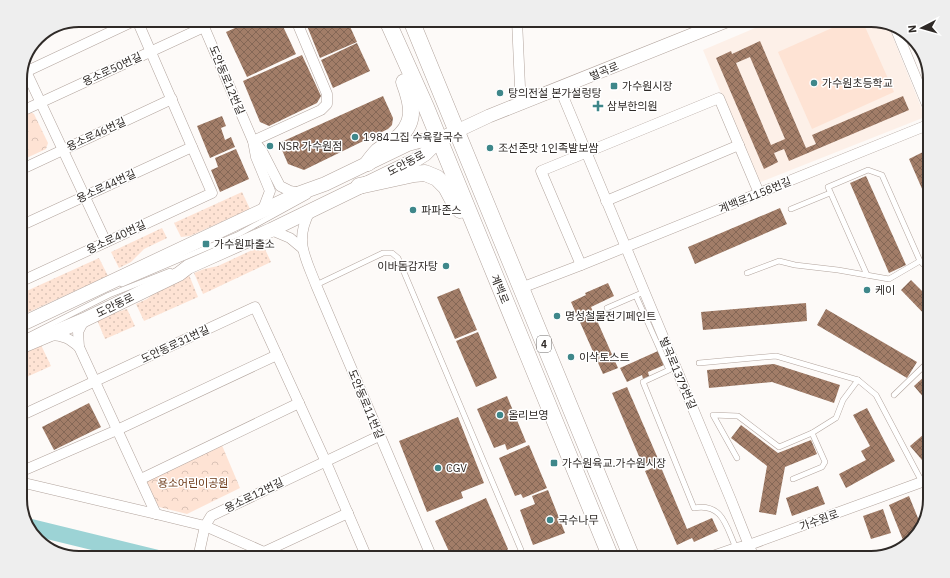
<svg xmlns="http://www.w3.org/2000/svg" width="950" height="578" viewBox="0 0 950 578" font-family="'IBM Plex Sans','Noto Sans KR',sans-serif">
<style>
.built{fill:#fdf0e8}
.grass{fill:url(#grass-dots)}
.park{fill:url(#park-crowns)}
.garden{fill:#fee3d4}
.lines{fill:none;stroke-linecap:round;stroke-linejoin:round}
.river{stroke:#9cd3d5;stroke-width:16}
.building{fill:url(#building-cross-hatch);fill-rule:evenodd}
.service-casing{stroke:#b2a49d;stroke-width:6}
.minor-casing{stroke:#b2a49d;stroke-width:11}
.tertiary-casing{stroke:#b2a49d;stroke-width:14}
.secondary-casing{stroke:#b2a49d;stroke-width:15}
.primary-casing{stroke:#b2a49d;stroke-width:17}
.service{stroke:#fff;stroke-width:5}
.minor{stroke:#fff;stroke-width:10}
.tertiary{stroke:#fff;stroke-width:13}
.secondary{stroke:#fff;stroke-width:14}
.primary{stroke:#fff;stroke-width:16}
.poi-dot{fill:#3e878a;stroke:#fff;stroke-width:1.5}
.labels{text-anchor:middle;stroke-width:3;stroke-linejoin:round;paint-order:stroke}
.shield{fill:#fff;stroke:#6d6a68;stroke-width:1}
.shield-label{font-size:10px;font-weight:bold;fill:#2f2a27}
.street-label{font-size:11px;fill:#2f2a27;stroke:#fff}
.poi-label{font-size:11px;fill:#2f2a27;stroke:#fff;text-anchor:start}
.park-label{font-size:11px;fill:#6d3a18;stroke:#fff}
.rim{fill:none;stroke:#2f2a27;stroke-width:2}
</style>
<defs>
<pattern id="grass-dots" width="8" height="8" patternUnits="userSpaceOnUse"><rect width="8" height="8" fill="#fee3d4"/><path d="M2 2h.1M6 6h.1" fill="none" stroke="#dac3b6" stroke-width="1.8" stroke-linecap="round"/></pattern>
<pattern id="park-crowns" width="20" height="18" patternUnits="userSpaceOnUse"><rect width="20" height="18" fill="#fee3d4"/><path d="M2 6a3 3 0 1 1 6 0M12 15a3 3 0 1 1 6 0" fill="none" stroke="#dac3b6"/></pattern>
<pattern id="building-cross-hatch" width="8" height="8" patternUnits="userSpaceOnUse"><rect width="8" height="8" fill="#a27d68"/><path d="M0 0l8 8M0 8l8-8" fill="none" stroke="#846756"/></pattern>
</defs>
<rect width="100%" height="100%" fill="#fdfaf8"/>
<polygon class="built" points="774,20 871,20 888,25 925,117 758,183 703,50"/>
<g class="grass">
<polygon points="242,192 250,209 190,236 181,237 174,223"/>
<polygon points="162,228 167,238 144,249 131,262 119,268 111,252"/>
<polygon points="263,245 271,262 203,294 194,273 204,269 218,266"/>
<polygon points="99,258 108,276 20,316 20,294"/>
<polygon points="189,275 198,297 144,321 136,304 147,299 164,286"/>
<polygon points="127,309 135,326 105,339 97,320 108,315"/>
<polygon points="41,345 51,366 20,380 20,355"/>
</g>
<g class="park">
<polygon points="29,111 34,114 48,143 46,149 20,161 20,115"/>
<polygon points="221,443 240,488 187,514 159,507 145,481"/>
</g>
<polygon class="garden" points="850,20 862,20 894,92 812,129 778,52"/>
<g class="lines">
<polyline class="river" points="27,526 158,558"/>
</g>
<g class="building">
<polygon points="253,20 280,20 296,54 247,77 226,32"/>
<polygon points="321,20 347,20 357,42 320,58 307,26"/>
<polygon points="826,20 845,20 829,27"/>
<path d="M760 41 806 148 816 144 812 135 903 96 909 110 789 161 784 149 774 153 778 162 764 169 716 58 731 51 732 54ZM750 57 785 139 771 145 736 63Z"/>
<polygon points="357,43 370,71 333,88 321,60"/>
<polygon points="302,55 321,96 317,103 269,126 260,122 243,81"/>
<polygon points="383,96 393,118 392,125 388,129 304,170 288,164 279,143"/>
<polygon points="222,116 226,126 221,128 225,140 231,137 235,147 210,158 197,126"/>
<polygon points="236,149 249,179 220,192 211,170 218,167 215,158"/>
<polygon points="925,151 930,162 930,207 909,159"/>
<polygon points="866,176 906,265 889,273 850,183"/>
<polygon points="780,208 787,224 695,264 688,247"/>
<polygon points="911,280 930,299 930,320 901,290"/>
<polygon points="608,283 614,296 591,307 618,368 603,374 571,302 586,295 585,293"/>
<polygon points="459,288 477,330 455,339 437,297"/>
<polygon points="806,303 807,321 703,330 701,312"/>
<polygon points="826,309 917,362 907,378 817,325"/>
<polygon points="478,332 497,378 476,387 456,341"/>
<polygon points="658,351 664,365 648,372 649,376 643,379 642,375 627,382 620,368"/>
<polygon points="774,364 840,385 834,403 772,382 709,388 707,370"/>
<polygon points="925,376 930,382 930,405 914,386"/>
<polygon points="627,387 659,461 644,468 612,393"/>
<polygon points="507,396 526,442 507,450 505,444 494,448 477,409"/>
<polygon points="89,403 101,427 54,450 42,427"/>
<polygon points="867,408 895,461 846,488 839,474 866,460 861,451 870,446 853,415"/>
<polygon points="458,417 484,483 461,492 463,498 427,512 399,441"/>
<polygon points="741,425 778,453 811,440 817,454 785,467 776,515 759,512 767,466 731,438"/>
<polygon points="930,429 930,453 922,460 910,446"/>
<polygon points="529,445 547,488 523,498 521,494 515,496 499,458"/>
<polygon points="660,465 687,529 712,518 718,531 694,542 692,538 677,545 645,471"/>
<polygon points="818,486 825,504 792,516 786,498"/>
<polygon points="548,490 565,533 533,545 520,510 535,504 532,496"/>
<polygon points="909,496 922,528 905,545 889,505"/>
<polygon points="486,498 508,549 504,555 497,558 452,558 435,521"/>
<polygon points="883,509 891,533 871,539 863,516"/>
</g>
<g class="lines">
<defs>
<g id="service">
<polyline points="791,209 830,193"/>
<polyline points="747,273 779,261 795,265 838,270 889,279 920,261"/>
<polyline points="867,275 828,187 868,170 882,175 920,261 930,271"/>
<polyline points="122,284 239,234 308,196"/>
<polyline points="316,285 383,253 392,253 398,258 521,550 518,558"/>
<path d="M636 296 669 370 643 382 694 508C723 503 726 526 736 548"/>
<polyline points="607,308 644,292"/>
<polyline points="26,337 109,295 170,271"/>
<polyline points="699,363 776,356 858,380 876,395 922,482"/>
<polyline points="894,395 926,364"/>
<polyline points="737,458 713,415 738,416 779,447 812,433 836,418 843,400 858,380"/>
<polyline points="793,479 822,467 825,462 812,433"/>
</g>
<g id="minor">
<polyline points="201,20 253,141 256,157 270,191 262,212"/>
<polyline points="517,20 520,87 522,104"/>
<polyline points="895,27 930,112"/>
<polyline points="24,67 106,242"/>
<polyline points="21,74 136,20"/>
<polyline points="560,89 731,500 754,558"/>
<polyline points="20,112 204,27"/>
<polyline points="253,141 321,110 327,104 327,94 296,20"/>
<polyline points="255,142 262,151 280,186 290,191 300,193"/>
<polyline points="20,170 172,99"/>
<polyline points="606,201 739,145"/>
<path d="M310 211C294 241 305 256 316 285L432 558"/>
<polyline points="20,226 192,147"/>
<polyline points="271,230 290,238 302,248"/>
<polyline points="581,265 541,171 719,98 759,193"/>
<polyline points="20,282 212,193 137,20"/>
<polyline points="521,288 581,265 930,124"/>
<polyline points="84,320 78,332 79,347 156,514"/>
<path d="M51 335C63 335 70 339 79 347"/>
<polyline points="20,416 255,307 325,460 367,558"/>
<polyline points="20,472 117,430 277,355"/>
<polyline points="141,479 299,403"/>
<polyline points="20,482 156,514 205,526 264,552 273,558"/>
<polyline points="264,552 348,513"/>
<polyline points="198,558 205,526 211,516 379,436"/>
<polyline points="707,558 736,548 749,545 930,479"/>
</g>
<polyline id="tertiary" points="457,131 489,116 729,20"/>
<g id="secondary">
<polyline points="20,325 300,193 325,184 408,144 419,141 439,140"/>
<polyline points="20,347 84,320 179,274 188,267 271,230 417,159 425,154 439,140 457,131"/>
</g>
<g id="primary">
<polyline points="387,20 426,107 611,558"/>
<polyline points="411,20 632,558"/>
<path d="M368 163C371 159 374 155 378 151 383 147 389 145 394 141 417 124 413 106 404 82"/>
<polyline points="359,186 414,174 425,173 437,178 446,187 454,202 460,210"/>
</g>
</defs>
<use href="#service" class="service-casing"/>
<use href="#minor" class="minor-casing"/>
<use href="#tertiary" class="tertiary-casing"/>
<use href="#secondary" class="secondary-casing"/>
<use href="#primary" class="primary-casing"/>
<use href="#service" class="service"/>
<use href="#minor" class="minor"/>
<use href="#tertiary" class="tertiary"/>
<use href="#secondary" class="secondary"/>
<use href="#primary" class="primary"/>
</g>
<g class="poi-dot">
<circle cx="814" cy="83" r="4"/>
<rect x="610" y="82" width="8" height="8" rx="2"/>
<circle cx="500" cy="93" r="4"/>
<path d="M596 100h4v4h4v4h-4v4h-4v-4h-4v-4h4z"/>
<circle cx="355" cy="137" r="4"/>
<circle cx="270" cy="146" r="4"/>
<circle cx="490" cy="148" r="4"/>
<circle cx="413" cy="210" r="4"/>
<rect x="202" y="240" width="8" height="8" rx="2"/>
<circle cx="446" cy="266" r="4"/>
<circle cx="867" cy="290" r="4"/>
<circle cx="557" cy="316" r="4"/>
<circle cx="571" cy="357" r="4"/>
<circle cx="500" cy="415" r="4"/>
<rect x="550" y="459" width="8" height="8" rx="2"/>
<circle cx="438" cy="468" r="4"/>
<circle cx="550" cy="520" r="4"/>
</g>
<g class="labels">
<rect class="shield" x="537" y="336" width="14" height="16" rx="3"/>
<g class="shield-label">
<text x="544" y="348">4</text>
</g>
<g class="street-label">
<text transform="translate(112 69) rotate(-25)" y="4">용소로50번길</text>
<text transform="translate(604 71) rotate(-22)" y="4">벌곡로</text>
<text transform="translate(227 80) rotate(67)" y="4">도안동로12번길</text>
<text transform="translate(96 134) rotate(-25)" y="4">용소로46번길</text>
<text transform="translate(406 163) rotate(-28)" y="4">도안동로</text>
<text transform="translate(106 186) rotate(-25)" y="4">용소로44번길</text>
<text transform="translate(755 195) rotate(-22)" y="4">계백로1158번길</text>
<text transform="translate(116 237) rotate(-25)" y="4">용소로40번길</text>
<text transform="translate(500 289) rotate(68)" y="4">계백로</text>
<text transform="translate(115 305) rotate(-26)" y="4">도안동로</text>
<text transform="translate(175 344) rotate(-25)" y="4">도안동로31번길</text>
<text transform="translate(678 373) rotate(67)" y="4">벌곡로1379번길</text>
<text transform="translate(366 404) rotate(67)" y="4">도안동로11번길</text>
<text transform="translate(254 495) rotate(-26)" y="4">용소로12번길</text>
<text transform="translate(819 520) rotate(-20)" y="4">가수원로</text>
</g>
<g class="poi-label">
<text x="822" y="87">가수원초등학교</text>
<text x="622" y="90">가수원시장</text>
<text x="508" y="97">탕의전설 본가설렁탕</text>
<text x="607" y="110">삼부한의원</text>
<text x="363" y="141">1984그집 수육칼국수</text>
<text x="278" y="150">NSR 가수원점</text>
<text x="498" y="152">조선존맛 1인족발보쌈</text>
<text x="421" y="214">파파존스</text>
<text x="214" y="248">가수원파출소</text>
<text x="438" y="270" text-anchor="end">이바돔감자탕</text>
<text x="875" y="294">케이</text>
<text x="565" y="320">명성철물전기페인트</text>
<text x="579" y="361">이삭토스트</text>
<text x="508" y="419">올리브영</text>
<text x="562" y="467">가수원육교.가수원시장</text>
<text x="446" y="472">CGV</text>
<text x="558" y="524">국수나무</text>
</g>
<g class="park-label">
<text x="193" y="487">용소어린이공원</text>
</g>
</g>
<path d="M0 0H950V578H0ZM79 27H871A52 52 0 0 1 923 79V499A52 52 0 0 1 871 551H79A52 52 0 0 1 27 499V79A52 52 0 0 1 79 27Z" fill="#eee" fill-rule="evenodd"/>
<path class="rim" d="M79 27H871A52 52 0 0 1 923 79V499A52 52 0 0 1 871 551H79A52 52 0 0 1 27 499V79A52 52 0 0 1 79 27Z"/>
<g transform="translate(922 28) rotate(264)" stroke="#ffffff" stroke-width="3" paint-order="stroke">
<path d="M0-3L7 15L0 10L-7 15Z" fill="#2f2a27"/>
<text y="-6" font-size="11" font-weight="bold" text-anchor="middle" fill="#2f2a27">N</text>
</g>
</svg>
